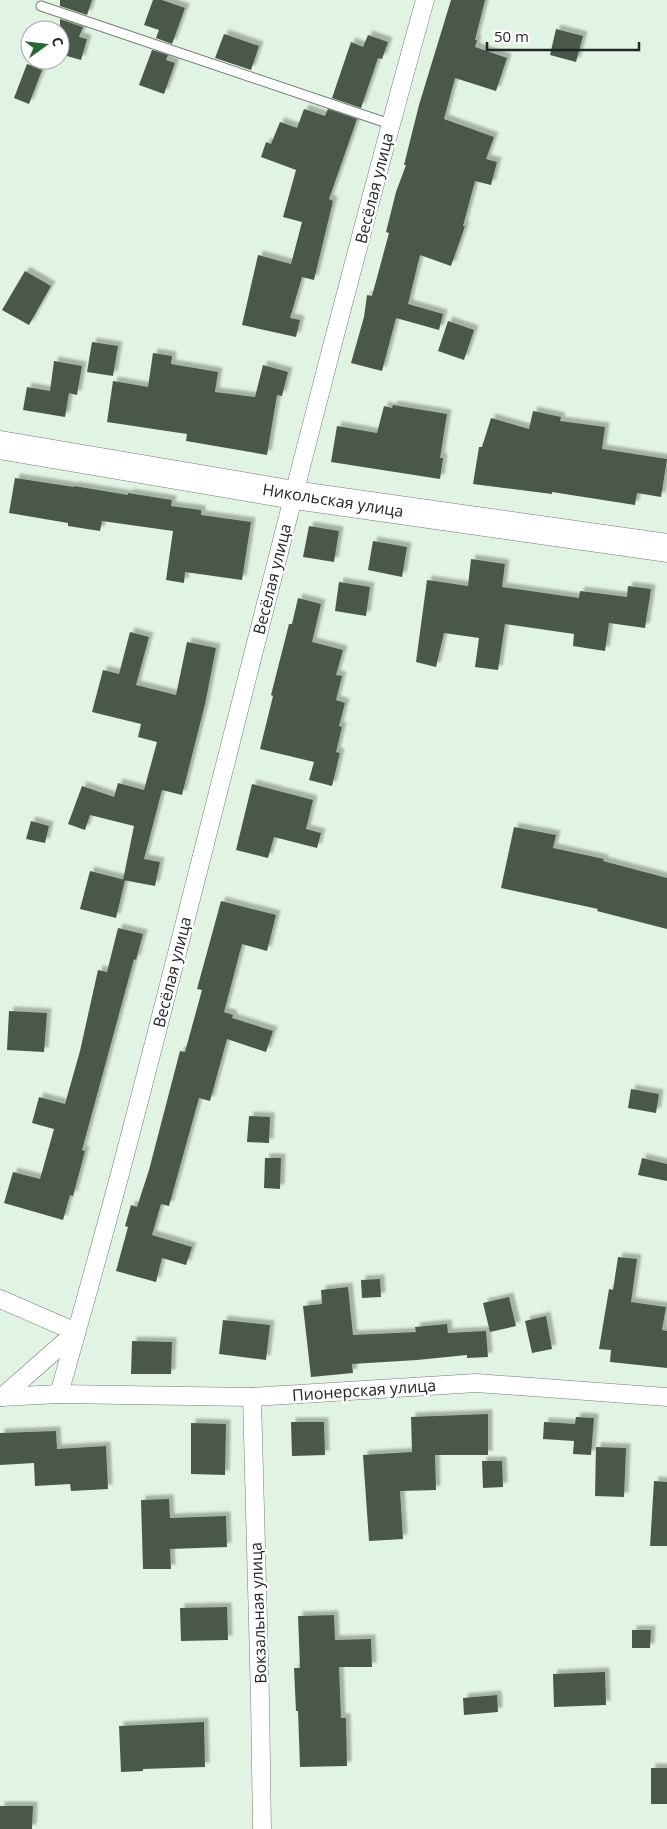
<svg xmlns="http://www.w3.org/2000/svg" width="667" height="1829" viewBox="0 0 667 1829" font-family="'Open Sans',sans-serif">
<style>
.building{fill:#4a594a;filter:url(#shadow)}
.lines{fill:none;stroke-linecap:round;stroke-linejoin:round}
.service-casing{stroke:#708071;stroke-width:11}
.minor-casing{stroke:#708071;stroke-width:19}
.primary-casing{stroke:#708071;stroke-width:29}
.service{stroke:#fff;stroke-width:9}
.minor{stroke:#fff;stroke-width:18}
.primary{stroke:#fff;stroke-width:28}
.labels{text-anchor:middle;stroke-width:5;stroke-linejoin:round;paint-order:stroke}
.street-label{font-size:16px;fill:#212721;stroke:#fff}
</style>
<defs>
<filter id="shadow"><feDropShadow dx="4.5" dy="-4.5" stdDeviation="1" flood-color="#0004"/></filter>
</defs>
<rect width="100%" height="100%" fill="#e1f3e2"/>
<g class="building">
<polygon points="60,0 92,0 87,15 60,6"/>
<polygon points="153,0 162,0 185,8 172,44 156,38 159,30 144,25"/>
<polygon points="451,0 485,0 475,40 477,40 475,47 507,58 496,91 455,78 444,119 494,137 486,159 497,162 491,185 475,181 463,226 465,226 451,266 420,255 408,304 443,314 439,330 396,318 382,371 351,363 364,317 367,295 372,296 389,233 386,232 396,192 406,165 404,165 419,105"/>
<polygon points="60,19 83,27 79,37 87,39 81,60 60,54"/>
<polygon points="556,29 583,36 576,62 550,55"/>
<polygon points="224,34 259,46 251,70 215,58"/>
<polygon points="368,35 388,42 382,59 378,58 361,108 332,98 351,42 363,47"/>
<polygon points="152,50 168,55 166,60 175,63 164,94 139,85"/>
<polygon points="27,64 42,70 29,104 14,98"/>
<polygon points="304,109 325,116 328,109 357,119 329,199 333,201 314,280 302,277 290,318 300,320 296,337 242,325 258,255 291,264 302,222 283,217 296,170 261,157 266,142 271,144 280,122 297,128"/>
<polygon points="25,271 51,286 29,325 2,310"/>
<polygon points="448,321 474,330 464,360 438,351"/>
<polygon points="92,342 118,346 113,376 87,372"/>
<polygon points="153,353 172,356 171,364 218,372 215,392 255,397 263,365 288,372 282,396 277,395 267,455 186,441 187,434 107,422 113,381 148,387"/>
<polygon points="54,361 82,366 77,395 69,393 65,417 23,410 27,387 50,391"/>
<polygon points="393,405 447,414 440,458 443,458 440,479 331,462 337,426 377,433 384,406 392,408"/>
<polygon points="533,411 561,417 560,421 605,427 602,449 667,459 661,497 637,493 635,505 552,492 552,494 473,484 479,447 482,447 491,418 529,429"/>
<polygon points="15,478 74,487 74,486 128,495 128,493 172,500 171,506 201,510 201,515 251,522 242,580 185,572 184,583 166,580 173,531 102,521 100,531 68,526 68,523 9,513"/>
<polygon points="309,526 339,531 334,562 303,557"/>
<polygon points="373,541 407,547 402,577 368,570"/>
<polygon points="471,559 505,564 502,587 579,598 580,591 627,597 628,586 651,589 645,628 609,623 605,651 573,646 574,634 505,624 498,670 475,667 479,638 444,633 436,667 416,662 427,580 468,586"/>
<polygon points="339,582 370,587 366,616 335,611"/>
<polygon points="298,598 321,604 312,642 343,650 336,675 342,676 336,700 345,703 339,726 342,727 336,752 340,753 332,786 309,780 314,762 260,749 273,696 271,695 289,624 292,624"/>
<polygon points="130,632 149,637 136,685 176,695 187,642 216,648 205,704 182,795 162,790 144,859 160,862 155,886 123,880 134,826 90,815 85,830 68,824 82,786 114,797 118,783 144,790 157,742 138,737 141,724 92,712 103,670 119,674"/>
<polygon points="252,784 313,800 306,829 321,833 317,848 274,837 268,858 236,850"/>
<polygon points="31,821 49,826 45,843 26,839"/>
<polygon points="514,827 556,835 553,848 604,859 603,861 667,878 667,929 597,911 598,909 501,888"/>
<polygon points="90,871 125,880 116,918 80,909"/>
<polygon points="221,901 276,915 267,951 242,944 224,1012 233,1015 232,1018 273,1031 266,1052 227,1039 210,1101 199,1098 169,1206 161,1204 152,1235 192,1247 186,1265 162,1258 156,1282 116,1271 128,1227 125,1226 131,1205 137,1207 149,1170 180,1051 185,1052 202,990 197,989"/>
<polygon points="118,928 143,934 136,960 134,959 82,1150 85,1151 73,1196 70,1195 63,1220 4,1203 13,1172 40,1179 54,1129 32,1123 39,1097 65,1104 80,1051 98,970 107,972"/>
<polygon points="9,1011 47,1013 44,1052 7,1050"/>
<polygon points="631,1089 659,1094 656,1113 628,1108"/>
<polygon points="249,1116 270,1117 269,1143 247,1142"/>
<polygon points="265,1158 281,1158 280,1189 264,1188"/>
<polygon points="642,1158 667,1164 667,1181 638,1175"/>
<polygon points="618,1257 637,1259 631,1302 666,1307 662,1330 667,1331 667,1368 610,1362 611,1350 599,1349 609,1289 613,1290"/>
<polygon points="380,1279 381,1297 362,1298 361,1280"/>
<polygon points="348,1287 353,1335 416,1332 415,1327 447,1324 448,1333 486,1331 488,1357 467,1358 467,1355 417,1360 352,1364 353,1373 311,1377 303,1306 322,1304 321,1290"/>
<polygon points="509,1297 516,1326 490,1332 483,1303"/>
<polygon points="546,1316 552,1349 532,1353 525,1321"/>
<polygon points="223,1320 270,1325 266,1360 219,1354"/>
<polygon points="132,1341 172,1342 171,1374 131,1374"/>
<polygon points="488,1414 488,1455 435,1455 436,1490 400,1491 403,1539 369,1541 363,1455 412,1452 411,1417"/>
<polygon points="576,1417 594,1418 591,1455 573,1454 574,1441 543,1439 544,1422 575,1424"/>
<polygon points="291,1422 324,1422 325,1455 292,1456"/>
<polygon points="191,1423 226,1424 225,1475 191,1474"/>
<polygon points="56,1431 57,1449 106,1446 108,1489 71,1491 70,1484 35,1486 34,1463 0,1465 0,1433"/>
<polygon points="596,1447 626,1448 624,1497 595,1496"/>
<polygon points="482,1461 502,1461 503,1487 483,1488"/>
<polygon points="654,1481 667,1482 667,1546 650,1546"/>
<polygon points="169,1499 170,1518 226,1516 227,1547 170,1549 171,1569 143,1569 141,1500"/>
<polygon points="227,1607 228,1640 181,1641 180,1608"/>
<polygon points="334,1615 335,1640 371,1639 372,1667 339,1667 341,1718 346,1718 347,1766 300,1767 298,1711 296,1711 294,1668 300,1668 298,1616"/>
<polygon points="632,1630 651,1630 650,1648 632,1648"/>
<polygon points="605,1672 606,1705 554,1707 553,1674"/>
<polygon points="497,1695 498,1712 464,1715 463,1698"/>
<polygon points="204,1722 205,1767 143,1769 143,1771 121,1772 119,1726"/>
<rect x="651" y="1768" width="16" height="36"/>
<polygon points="0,1806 33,1806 32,1829 0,1829"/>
</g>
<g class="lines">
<defs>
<polyline id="service" points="41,6 390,124"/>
<g id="minor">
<polyline points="0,1299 76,1332 2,1397"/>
<path d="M59 1394C84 1306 109 1217 132 1128 230 752 321 374 425 0"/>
<polyline points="0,1397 59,1394 252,1397 476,1383 667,1397"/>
<polyline points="252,1397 260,1699 262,1829"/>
</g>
<polyline id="primary" points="0,445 294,495 667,548"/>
</defs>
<use href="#service" class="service-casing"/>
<use href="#minor" class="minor-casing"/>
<use href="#primary" class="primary-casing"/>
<use href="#service" class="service"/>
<use href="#minor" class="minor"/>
<use href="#primary" class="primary"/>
</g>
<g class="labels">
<g class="street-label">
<text transform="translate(374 188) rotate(-76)" y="6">Весёлая улица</text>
<text transform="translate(333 500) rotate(9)" y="6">Никольская улица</text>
<text transform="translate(272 579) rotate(-76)" y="6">Весёлая улица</text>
<text transform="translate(172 972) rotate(-76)" y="6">Весёлая улица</text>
<text transform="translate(364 1390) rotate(-4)" y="6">Пионерская улица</text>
<text transform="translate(258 1613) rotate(-92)" y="6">Вокзальная улица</text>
</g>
</g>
<g transform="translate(45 45) rotate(75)"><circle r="24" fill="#ffffff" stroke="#a6a9a6"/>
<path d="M0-4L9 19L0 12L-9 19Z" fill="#286832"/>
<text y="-8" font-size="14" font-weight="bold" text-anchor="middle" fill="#212721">С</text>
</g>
<path d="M487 42v8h152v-8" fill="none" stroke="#212721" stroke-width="2.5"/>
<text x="494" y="42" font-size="15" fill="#212721" stroke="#ffffff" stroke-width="4" paint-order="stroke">50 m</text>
</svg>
